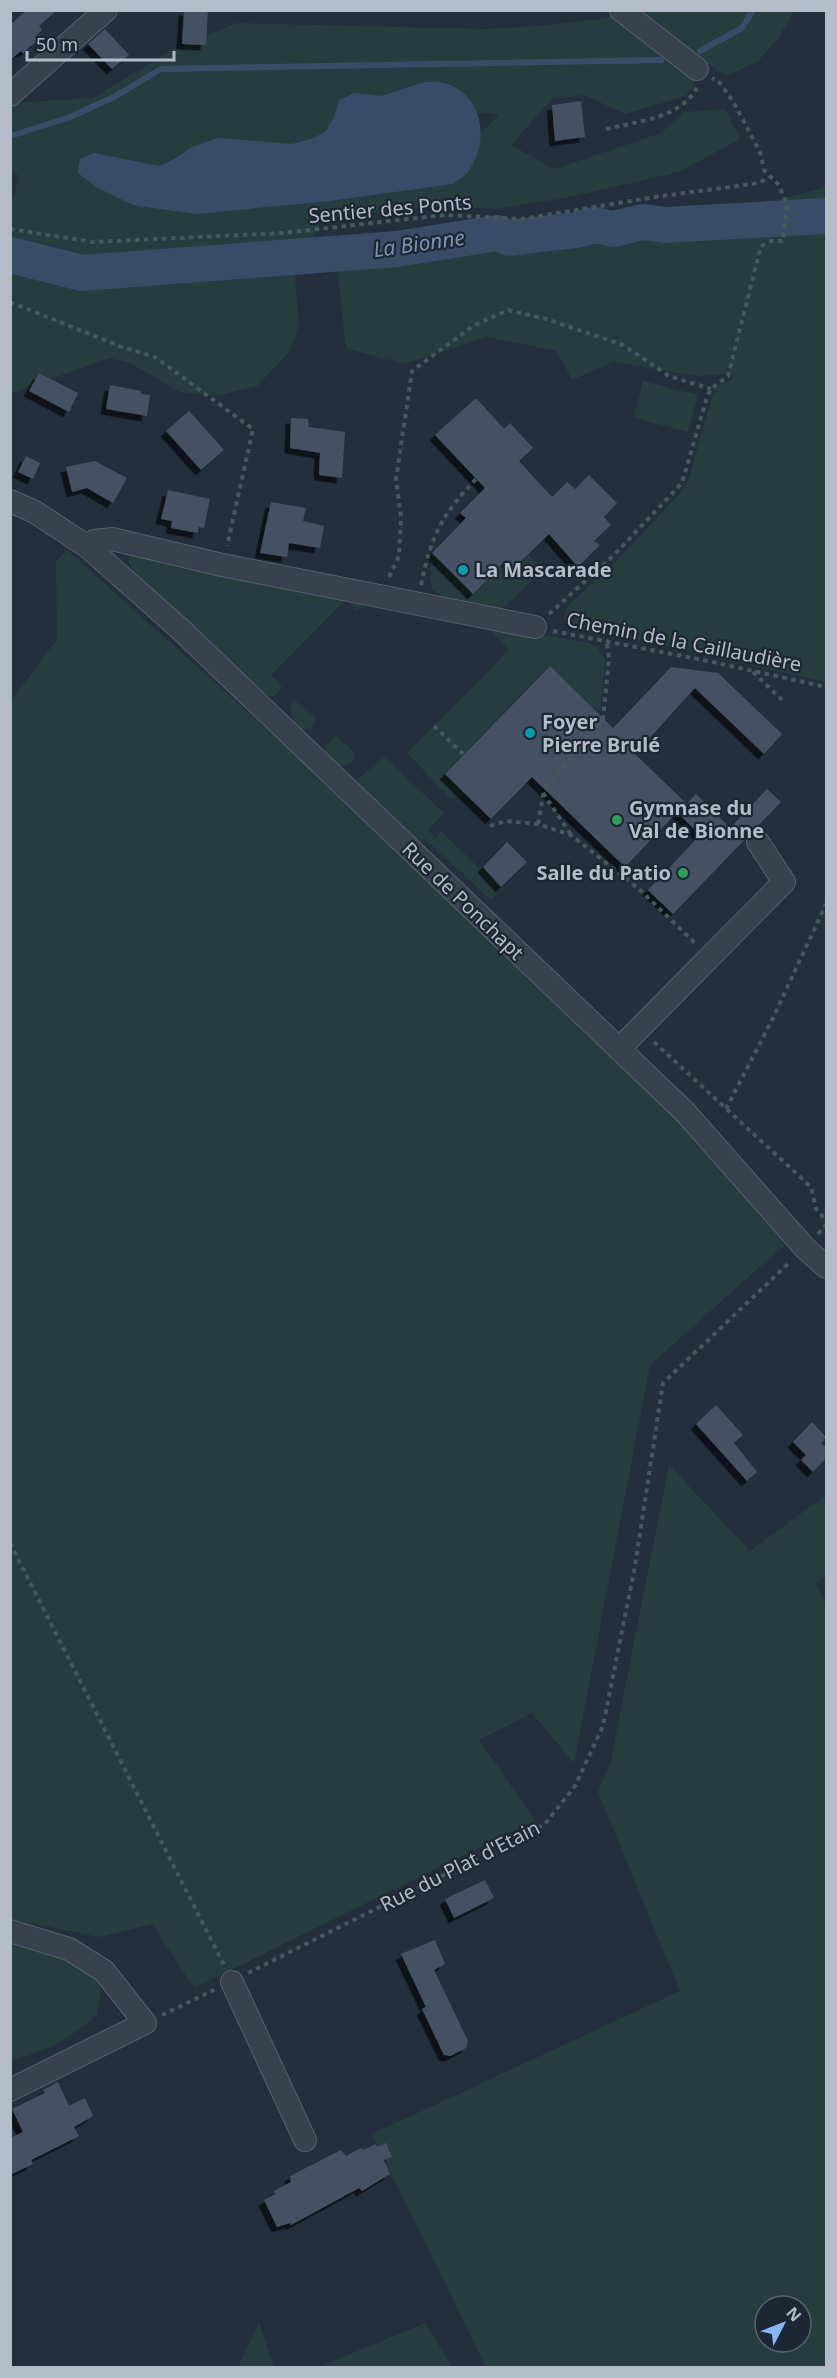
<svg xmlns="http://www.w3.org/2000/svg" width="837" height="2378" viewBox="0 0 837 2378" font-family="'Noto Sans',sans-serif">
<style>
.green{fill:#263c3f;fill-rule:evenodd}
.water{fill:#394c67}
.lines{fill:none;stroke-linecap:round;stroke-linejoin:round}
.stream{stroke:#394c67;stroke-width:6}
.river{stroke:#394c67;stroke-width:36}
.building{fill:#455162;filter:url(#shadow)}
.minor-casing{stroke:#565f6c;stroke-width:24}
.path{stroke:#44595c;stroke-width:4;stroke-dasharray:4.5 4.5;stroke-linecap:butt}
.minor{stroke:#38414e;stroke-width:22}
.culture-dot{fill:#0f9aa8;stroke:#1d2633;stroke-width:2}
.leisure-dot{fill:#2e9e5b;stroke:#1d2633;stroke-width:2}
.labels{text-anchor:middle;stroke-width:4.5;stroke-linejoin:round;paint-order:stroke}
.street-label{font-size:20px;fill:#b4bcc9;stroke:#1d2633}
.poi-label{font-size:20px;font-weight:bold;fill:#b4bcc9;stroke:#1d2633;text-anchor:start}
.water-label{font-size:21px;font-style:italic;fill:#7c92b1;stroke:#1d2633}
</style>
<defs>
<filter id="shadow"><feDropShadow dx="-5.5" dy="5.5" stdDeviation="0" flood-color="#0009"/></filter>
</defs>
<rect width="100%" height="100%" fill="#242f3e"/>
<g class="green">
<path d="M609 11H794L779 37 758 61 726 76 707 63 686 96 625 114 584 95 552 99 511 145 554 169 661 133 684 112 725 109 740 139 679 172 566 198 494 209 430 206 321 220 295 277 299 325 290 351 257 386 217 396 180 392 132 364 110 358 11 393 10 198 14 197 19 176 11 171 10 103 93 98 174 49 237 23 484 29 539 26 608 18 611 16ZM470 113 499 114 449 167 328 138Z"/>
<polygon points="826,187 826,682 569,625 564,620 567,607 618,559 682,491 689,479 712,397 719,385 734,378 729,374 697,376 613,362 572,380 557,351 487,337 403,364 346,348 334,238 547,241 702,221"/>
<polygon points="643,381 698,395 688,432 634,418"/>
<polygon points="67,550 351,805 800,1231 650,1365 574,1763 532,1713 479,1740 535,1820 194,1988 152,1924 99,1937 11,1919 10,702 57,639 56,561"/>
<path d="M131 552 150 553 171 566 232 579 248 576 371 603 356 610 346 599 271 675 282 687C276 697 271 699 260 694L136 574C131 566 125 562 131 552Z"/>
<path d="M432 553 473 594 506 560 514 568 528 554 543 568C531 580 519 596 506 605 486 618 448 601 432 589L430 578Z"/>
<polygon points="496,626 589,643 598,648 605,660 601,709 596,711 549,666 445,774 467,796 450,798 407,753 509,650 491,631"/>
<path d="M293 699 315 717 316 721 310 728 301 731C292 722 287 711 293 699Z"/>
<path d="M336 736 354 752 355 756 351 763 336 767C322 753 319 749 336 736Z"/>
<path d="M384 757 444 813 428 830 435 838 441 831 479 868 483 867 501 887 492 901 427 841C404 840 373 802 357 786L359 778Z"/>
<path d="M669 1465 750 1551 826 1495V1576L816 1583 826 1604V2367H486L372 2134 680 1991 598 1792 610 1764ZM765 2306H801V2342H765Z"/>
<path d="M11 1936 92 1971 101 1991 97 2015C65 2042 50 2049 11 2061Z"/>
<polygon points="259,2323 274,2367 240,2367 239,2365"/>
<polygon points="425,2323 452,2367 319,2367"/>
</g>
<path class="water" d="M425 82C431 82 438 81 444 83 484 94 490 142 468 172 464 177 458 180 453 184L330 201 196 214 133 205 96 187 78 173 80 159 94 153 159 166 176 158 192 147 217 138 292 144 314 138 326 131 334 117 339 100 354 93 381 96Z"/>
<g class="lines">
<g class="stream">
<polyline points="700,51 742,28 753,10"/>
<polyline points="10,136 68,118 114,97 161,69 661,60"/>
</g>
<polyline class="river" points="10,255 82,273 397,249 497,233 509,238 576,230 595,225 613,229 643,222 665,225 826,216"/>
</g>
<g class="building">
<polygon points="27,10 57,10 39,26 42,30 35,37 38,40 23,53 21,51 10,60 10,25"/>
<polygon points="184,10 208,10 206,45 182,44"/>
<polygon points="105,29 129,55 112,69 88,44"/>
<polygon points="581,101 585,137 555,141 552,105"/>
<polygon points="39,373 78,393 69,412 29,391"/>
<polygon points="110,385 141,391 141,394 150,395 147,416 106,409"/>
<polygon points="476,398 504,429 510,423 533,448 519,461 552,497 567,482 575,489 589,475 617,503 604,517 611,525 594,541 600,545 578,567 549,534 514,568 506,560 473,594 432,553 466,518 460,513 485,488 435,435"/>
<polygon points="189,411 224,450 201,470 166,431"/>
<polygon points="291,418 308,419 309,427 345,432 342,478 319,475 320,453 290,448"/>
<polygon points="26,456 40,463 33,479 18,472"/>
<polygon points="95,461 127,478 113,503 87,488 72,492 66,467"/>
<polygon points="168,490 210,499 204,528 199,527 198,533 171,528 172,521 161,519"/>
<polygon points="271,502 306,508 303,521 324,526 320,548 289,543 287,557 260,553"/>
<polygon points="550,666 613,728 671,667 718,673 782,734 764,754 695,688 635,754 686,803 625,867 532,777 491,819 445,774"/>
<polygon points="767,789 781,802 673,914 648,890 700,835 678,813 696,794 730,828"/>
<polygon points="507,842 527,862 501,887 483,867"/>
<polygon points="716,1405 743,1435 734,1443 757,1472 747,1481 696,1424"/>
<polygon points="812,1422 826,1437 821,1443 826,1448 826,1458 813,1472 801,1460 806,1455 793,1442"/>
<polygon points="485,1880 494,1898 454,1918 445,1899"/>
<polygon points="435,1940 445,1964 434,1970 468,2041 466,2048 450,2056 444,2055 422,2009 426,2007 401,1954"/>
<polygon points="58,2082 69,2106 85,2098 93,2116 74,2127 79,2136 31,2160 33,2164 10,2175 10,2138 23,2132 12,2109 45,2093 43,2090"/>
<polygon points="386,2143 392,2157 384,2160 390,2174 362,2191 359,2188 291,2225 290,2223 277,2227 264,2200 275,2194 274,2191 291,2182 290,2176 341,2150 346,2156 361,2148 363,2150 376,2144 377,2147"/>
</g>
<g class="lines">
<defs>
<g id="minor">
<polyline points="621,10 697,69"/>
<polyline points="10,95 106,10"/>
<polyline points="10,501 35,512 88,547 179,628 685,1112 805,1248 826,1267"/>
<polyline points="88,547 94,541 112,539 222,565 535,627"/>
<polyline points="619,1049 784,882 758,842"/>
<polyline points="10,1931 69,1949 104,1971 145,2023 10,2090"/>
<polyline points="232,1982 305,2140"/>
</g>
</defs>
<use href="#minor" class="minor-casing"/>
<g class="path">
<path d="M606 129C638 121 679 119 697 88"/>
<polyline points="10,229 93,242 284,233 445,215 522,219 655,197 759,183 769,177"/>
<polyline points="10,302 122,347 155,357 253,429 227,546"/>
<polyline points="389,577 399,556 401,517 396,479 412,371 473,326 508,310 546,319 623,345 669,376 711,389"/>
<path d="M421 585C431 536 442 514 477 478"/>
<polyline points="549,614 613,556 682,483 707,397 711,389 728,376 761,246 771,241 783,241 787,205 779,185 764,170 760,152 734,103 720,83 712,78"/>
<polyline points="553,631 708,661 826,687"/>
<polyline points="753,672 783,701"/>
<polyline points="434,726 464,755"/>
<polyline points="543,793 571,835"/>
<polyline points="538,824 544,790 603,719 609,659 607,643"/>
<polyline points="490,826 506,821 538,824 571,835 639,889 696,944"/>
<polyline points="654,1042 811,1187 816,1209 826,1220"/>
<polyline points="726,1109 773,1018 826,904"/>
<polyline points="818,1234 826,1225"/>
<polyline points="10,1543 224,1965"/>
<polyline points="248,1973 545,1824 575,1786 603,1726 635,1566 663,1383 790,1262"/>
<polyline points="162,2015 214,1990"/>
</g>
<use href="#minor" class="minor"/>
</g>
<g class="culture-dot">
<circle cx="463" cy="570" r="6"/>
<circle cx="530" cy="733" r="6"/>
</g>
<g class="leisure-dot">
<circle cx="617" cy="820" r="6"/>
<circle cx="683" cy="873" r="6"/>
</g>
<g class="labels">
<g class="street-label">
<text transform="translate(390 209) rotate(-5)" y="7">Sentier des Ponts</text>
<text transform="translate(684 642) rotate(11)" y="7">Chemin de la Caillaudière</text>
<text transform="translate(463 901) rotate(44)" y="7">Rue de Ponchapt</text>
<text transform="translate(460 1866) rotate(-27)" y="7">Rue du Plat d'Etain</text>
</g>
<g class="poi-label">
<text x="475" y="577">La Mascarade</text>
<text x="542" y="729">Foyer<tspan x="542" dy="23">Pierre Brulé</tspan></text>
<text x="629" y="815">Gymnase du<tspan x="629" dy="23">Val de Bionne</tspan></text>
<text x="671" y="880" text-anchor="end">Salle du Patio</text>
</g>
<g class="water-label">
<text transform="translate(419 244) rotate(-8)" y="7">La Bionne</text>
</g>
</g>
<rect width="837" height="2378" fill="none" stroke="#b4bcc9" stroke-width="24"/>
<g transform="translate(783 2324) rotate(48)"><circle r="28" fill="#1d2633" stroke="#59626f" stroke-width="1.5"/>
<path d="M0-4.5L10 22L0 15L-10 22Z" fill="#8ab4f8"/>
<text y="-9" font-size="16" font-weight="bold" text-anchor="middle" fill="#b4bcc9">N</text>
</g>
<path d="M27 51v9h147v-9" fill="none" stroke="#b4bcc9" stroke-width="3"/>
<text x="36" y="51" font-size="18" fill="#b4bcc9" stroke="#1d2633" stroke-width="4.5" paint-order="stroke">50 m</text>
</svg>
